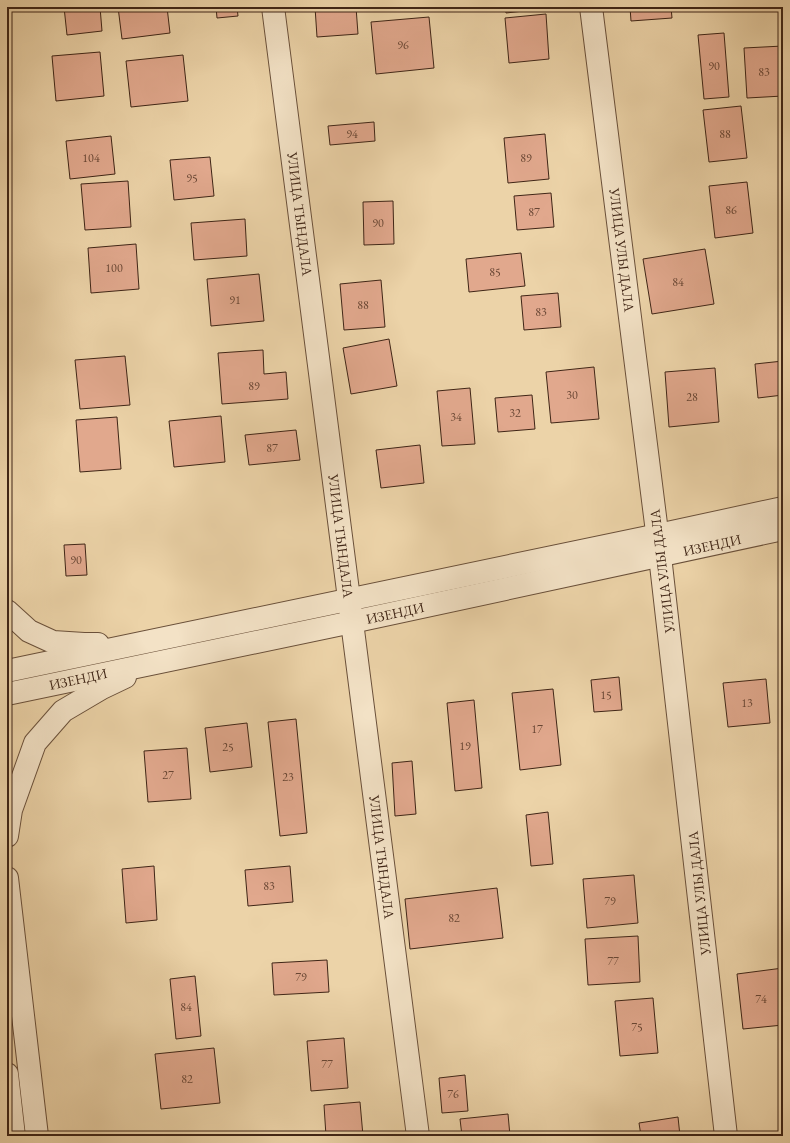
<svg xmlns="http://www.w3.org/2000/svg" width="790" height="1143" viewBox="0 0 790 1143" font-family="'EB Garamond',serif">
<style>
.building{fill:#e1a88d;stroke:#3f2516}
.lines{fill:none;stroke-linecap:round;stroke-linejoin:round}
.minor-casing{stroke:#6a503a;stroke-width:24}
.minor{stroke:#f3e2c6;stroke-width:22}
.labels{text-anchor:middle;stroke-width:3;stroke-linejoin:round;paint-order:stroke}
.number-label{font-size:12px;fill:#684634}
.street-label{font-size:14px;fill:#3f2516;stroke:#f3e2c6}
</style>
<rect width="100%" height="100%" fill="#ecd3a8"/>
<filter id="stains"><feTurbulence type="fractalNoise" baseFrequency=".005" numOctaves="4"/><feColorMatrix values="0 0 0 0 .2 0 0 0 0 .09 0 0 0 0 .02 0 0 0 .5 -.17"/></filter>
<radialGradient id="worn" r=".72"><stop offset=".6" stop-color="#630" stop-opacity="0"/><stop offset="1" stop-color="#630" stop-opacity=".3"/></radialGradient>
<g class="building">
<polygon points="64,7 100,7 102,31 67,35"/>
<polygon points="118,7 167,7 170,33 122,39"/>
<polygon points="216,7 237,7 238,16 217,18"/>
<polygon points="315,7 356,7 358,34 317,37"/>
<polygon points="505,7 541,7 541,9 506,13"/>
<polygon points="630,7 671,7 672,18 631,21"/>
<polygon points="546,14 549,59 509,63 505,18"/>
<polygon points="429,17 434,68 376,74 371,22"/>
<polygon points="724,33 729,97 704,99 698,35"/>
<polygon points="783,46 783,96 747,98 744,48"/>
<polygon points="100,52 104,96 56,101 52,56"/>
<polygon points="183,55 188,101 131,107 126,61"/>
<polygon points="741,106 747,158 709,162 703,110"/>
<polygon points="374,122 375,141 330,145 328,126"/>
<polygon points="545,134 549,179 508,183 504,138"/>
<polygon points="111,136 115,174 70,179 66,141"/>
<polygon points="210,157 214,196 174,200 170,160"/>
<polygon points="128,181 131,227 85,230 81,184"/>
<polygon points="747,182 753,233 715,238 709,186"/>
<polygon points="551,193 554,227 517,230 514,196"/>
<polygon points="393,201 394,244 364,245 363,202"/>
<polygon points="245,219 247,256 194,260 191,223"/>
<polygon points="136,244 139,289 91,293 88,248"/>
<polygon points="705,249 714,304 652,314 643,259"/>
<polygon points="521,253 525,286 469,292 466,259"/>
<polygon points="259,274 264,321 211,326 207,279"/>
<polygon points="381,280 385,327 344,330 340,284"/>
<polygon points="558,293 561,327 524,330 521,296"/>
<polygon points="389,339 397,386 351,394 343,348"/>
<polygon points="263,350 264,374 286,372 288,399 222,404 218,353"/>
<polygon points="125,356 130,405 80,409 75,360"/>
<polygon points="783,361 783,395 758,398 755,364"/>
<polygon points="594,367 599,419 551,423 546,372"/>
<polygon points="715,368 719,422 669,427 665,372"/>
<polygon points="470,388 475,444 442,446 437,391"/>
<polygon points="532,395 535,429 498,432 495,398"/>
<polygon points="221,416 225,462 174,467 169,421"/>
<polygon points="117,417 121,469 80,472 76,420"/>
<polygon points="296,430 300,460 249,465 245,435"/>
<polygon points="420,445 424,483 381,488 376,450"/>
<polygon points="85,544 87,575 66,576 64,545"/>
<polygon points="619,677 622,710 594,712 591,680"/>
<polygon points="766,679 770,723 728,727 723,683"/>
<polygon points="553,689 561,765 520,770 512,693"/>
<polygon points="474,700 482,788 455,791 447,703"/>
<polygon points="296,719 307,833 280,836 268,722"/>
<polygon points="247,723 252,767 210,772 205,728"/>
<polygon points="187,748 191,799 148,802 144,751"/>
<polygon points="412,761 416,814 395,816 392,763"/>
<polygon points="548,812 553,864 531,866 526,815"/>
<polygon points="154,866 157,920 126,923 122,869"/>
<polygon points="290,866 293,902 248,906 245,870"/>
<polygon points="634,875 638,923 587,928 583,879"/>
<polygon points="497,888 503,938 410,949 405,899"/>
<polygon points="638,936 640,982 588,985 585,939"/>
<polygon points="327,960 329,992 274,995 272,963"/>
<polygon points="783,968 783,1025 743,1029 737,974"/>
<polygon points="195,976 201,1036 176,1039 170,979"/>
<polygon points="653,998 658,1053 620,1056 615,1001"/>
<polygon points="344,1038 348,1088 311,1091 307,1041"/>
<polygon points="214,1048 220,1103 161,1109 155,1054"/>
<polygon points="465,1075 468,1111 442,1113 439,1078"/>
<polygon points="360,1102 363,1136 326,1136 324,1105"/>
<polygon points="508,1114 510,1136 462,1136 460,1119"/>
<polygon points="678,1117 680,1136 641,1136 639,1123"/>
</g>
<g class="lines">
<defs>
<g id="minor">
<polyline points="273,7 418,1136"/>
<polyline points="591,7 660,556 726,1136"/>
<polyline points="7,611 29,631 53,642 84,644 98,644"/>
<polyline points="7,671 658,535 783,508"/>
<polyline points="7,694 352,622 783,529"/>
<polyline points="7,836 11,810 35,743 63,711 102,688 125,677"/>
<polyline points="7,878 37,1136"/>
<polyline points="7,1074 14,1136"/>
</g>
</defs>
<use href="#minor" class="minor-casing"/>
<use href="#minor" class="minor"/>
</g>
<g class="labels">
<g class="number-label">
<text x="403" y="49">96</text>
<text x="714" y="70">90</text>
<text x="764" y="76">83</text>
<text x="352" y="138">94</text>
<text x="725" y="138">88</text>
<text x="91" y="162">104</text>
<text x="526" y="162">89</text>
<text x="192" y="182">95</text>
<text x="731" y="214">86</text>
<text x="534" y="216">87</text>
<text x="378" y="227">90</text>
<text x="114" y="272">100</text>
<text x="495" y="276">85</text>
<text x="678" y="286">84</text>
<text x="235" y="304">91</text>
<text x="363" y="309">88</text>
<text x="541" y="316">83</text>
<text x="254" y="390">89</text>
<text x="572" y="399">30</text>
<text x="692" y="401">28</text>
<text x="515" y="417">32</text>
<text x="456" y="421">34</text>
<text x="272" y="452">87</text>
<text x="76" y="564">90</text>
<text x="606" y="699">15</text>
<text x="747" y="707">13</text>
<text x="537" y="733">17</text>
<text x="465" y="750">19</text>
<text x="228" y="751">25</text>
<text x="168" y="779">27</text>
<text x="288" y="781">23</text>
<text x="269" y="890">83</text>
<text x="610" y="905">79</text>
<text x="454" y="922">82</text>
<text x="613" y="965">77</text>
<text x="301" y="981">79</text>
<text x="761" y="1003">74</text>
<text x="186" y="1011">84</text>
<text x="637" y="1031">75</text>
<text x="327" y="1068">77</text>
<text x="187" y="1083">82</text>
<text x="453" y="1098">76</text>
</g>
<g class="street-label">
<text transform="translate(300 214) rotate(83)" y="5">УЛИЦА ТЫНДАЛА</text>
<text transform="translate(622 250) rotate(83)" y="5">УЛИЦА УЛЫ ДАЛА</text>
<text transform="translate(341 536) rotate(83)" y="5">УЛИЦА ТЫНДАЛА</text>
<text transform="translate(712 545) rotate(-12)" y="5">ИЗЕНДИ</text>
<text transform="translate(662 571) rotate(-97)" y="5">УЛИЦА УЛЫ ДАЛА</text>
<text transform="translate(395 613) rotate(-12)" y="5">ИЗЕНДИ</text>
<text transform="translate(78 679) rotate(-12)" y="5">ИЗЕНДИ</text>
<text transform="translate(382 857) rotate(83)" y="5">УЛИЦА ТЫНДАЛА</text>
<text transform="translate(699 893) rotate(-96)" y="5">УЛИЦА УЛЫ ДАЛА</text>
</g>
</g>
<rect width="790" height="1143" fill="none" stroke="#ecd3a8" stroke-width="24"/>
<rect x="8" y="8" width="774" height="1127" fill="none" stroke="#3f2516" stroke-width="2"/>
<rect x="12" y="12" width="766" height="1119" fill="none" stroke="#3f2516"/>
<rect width="100%" height="100%" filter="url(#stains)"/>
<rect width="100%" height="100%" fill="url(#worn)"/>
</svg>
